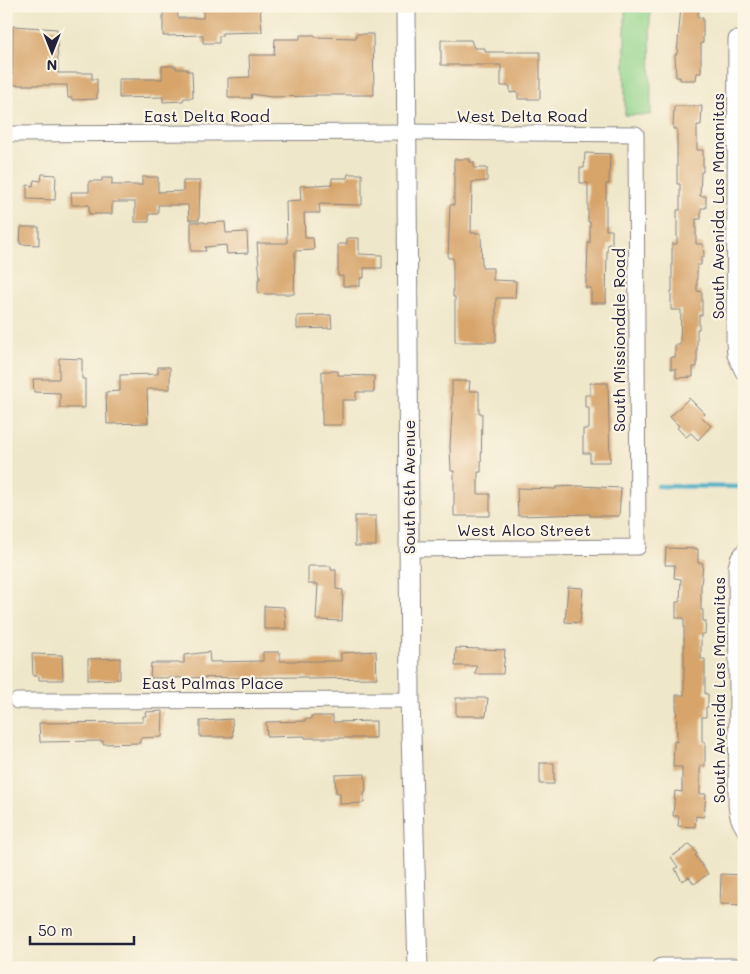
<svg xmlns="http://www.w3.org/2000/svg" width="750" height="974" viewBox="0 0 750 974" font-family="Mali,sans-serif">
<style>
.green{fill:#92d48c;stroke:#5a7b64}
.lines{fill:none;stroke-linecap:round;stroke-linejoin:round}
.stream{stroke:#42acc2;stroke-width:4.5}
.building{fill:#d7a46b}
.minor-casing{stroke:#888482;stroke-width:17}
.tertiary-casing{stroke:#888482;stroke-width:21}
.minor{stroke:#fff;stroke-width:15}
.tertiary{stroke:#fff;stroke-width:19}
.labels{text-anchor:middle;stroke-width:4.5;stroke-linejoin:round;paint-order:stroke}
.street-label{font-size:16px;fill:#22223b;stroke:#fcf5e5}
</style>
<rect width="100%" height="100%" fill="#fcf5e5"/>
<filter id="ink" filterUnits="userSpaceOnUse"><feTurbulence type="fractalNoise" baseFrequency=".02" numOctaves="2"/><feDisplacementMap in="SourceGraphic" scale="10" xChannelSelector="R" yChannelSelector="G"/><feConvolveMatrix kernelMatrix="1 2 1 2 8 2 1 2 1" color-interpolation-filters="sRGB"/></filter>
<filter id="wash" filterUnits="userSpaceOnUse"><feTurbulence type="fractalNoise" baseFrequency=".0096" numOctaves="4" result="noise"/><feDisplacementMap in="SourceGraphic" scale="20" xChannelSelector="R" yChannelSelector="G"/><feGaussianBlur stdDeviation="1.12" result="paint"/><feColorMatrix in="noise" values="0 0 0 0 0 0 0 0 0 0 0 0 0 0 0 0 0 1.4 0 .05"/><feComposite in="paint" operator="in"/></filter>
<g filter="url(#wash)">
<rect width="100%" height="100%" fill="#efe7c9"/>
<polygon class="green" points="625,6 650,6 651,115 625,115"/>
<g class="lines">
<polyline class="stream" points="658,486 744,487"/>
</g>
<g id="blocks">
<g class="building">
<polygon points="163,6 177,6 178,18 203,18 203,6 260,6 262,32 222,33 222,36 219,36 219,43 203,43 203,35 163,36"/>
<polygon points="681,6 698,6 698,18 703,18 703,43 701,43 701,73 697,73 696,80 680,80 680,77 676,77 675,54 677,54"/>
<polygon points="13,26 57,29 58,73 92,73 92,79 97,79 97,99 72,100 72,98 68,98 67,85 12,85"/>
<polygon points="356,34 373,34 374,95 315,95 316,96 271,97 251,94 252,98 228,98 228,78 250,77 249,55 274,55 275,39 300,39 300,35 315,35 315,37 356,38"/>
<polygon points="441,40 471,40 474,48 485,48 485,52 540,52 540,99 518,99 518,92 510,93 510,86 501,86 501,65 441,65"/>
<polygon points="162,66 176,66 176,69 187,69 187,71 192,71 193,98 184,98 183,101 163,102 163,97 119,98 119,79 162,79"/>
<polygon points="674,106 702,106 701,125 697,125 697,150 703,150 703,172 701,172 700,196 706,196 706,208 701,208 701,219 696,219 696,244 703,244 704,257 701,257 701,265 697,265 697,291 702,292 702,315 699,315 699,329 697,329 697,367 693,367 693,377 676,378 676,369 671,369 671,357 675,357 675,345 680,345 681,310 671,310 671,291 672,291 672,244 677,244 677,210 680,210 680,184 677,184 677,129 673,129"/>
<polygon points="585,153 610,154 609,184 606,184 606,230 612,230 612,244 608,244 608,250 607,250 606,303 591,303 591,288 586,288 586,276 587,276 588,243 590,243 590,222 588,222 588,183 580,183 580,168 584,168"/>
<polygon points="454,159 470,159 470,162 474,162 474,168 487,168 487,181 472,182 471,233 481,233 482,268 493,268 493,280 516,281 515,298 496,298 496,342 455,342 455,297 453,297 453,258 448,258 450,205 454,205"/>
<polygon points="42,174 56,175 55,200 27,199 27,185 33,186 34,180 41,181"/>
<polygon points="348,174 362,174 362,205 319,204 320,213 304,213 305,238 313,238 314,250 295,251 294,294 267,294 258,293 258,279 260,279 257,243 287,243 286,201 301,200 300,186 332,184 332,178 347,178"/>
<polygon points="142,177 158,177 158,192 183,191 183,181 200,181 199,220 189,220 188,205 158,205 158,214 149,214 149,222 135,222 135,202 112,202 112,214 89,214 89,205 72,205 71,192 89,192 89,181 102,181 102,178 112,178 112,185 142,185"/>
<polygon points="191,222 205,222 205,223 225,222 226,233 247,232 248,253 227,254 226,245 205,247 206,251 191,251"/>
<polygon points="21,227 39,227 39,245 20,244"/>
<polygon points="347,238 359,238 359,254 382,255 382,268 364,268 364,278 360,278 360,286 343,286 343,276 338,276 338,244 347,244"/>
<polygon points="331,315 332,328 297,329 297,316"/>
<polygon points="59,358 82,359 82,379 85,379 85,408 60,408 60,393 34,392 33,379 59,379"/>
<polygon points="158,367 170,367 170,389 147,389 148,423 107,424 106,392 120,391 120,375 158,374"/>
<polygon points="322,371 338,371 338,375 374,376 374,392 356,392 356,400 342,400 342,425 322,425"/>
<polygon points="452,381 470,381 469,391 479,391 479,413 482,413 481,472 478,472 478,494 490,494 490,516 454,516 454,471 451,471 450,446 452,413"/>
<polygon points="590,383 608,383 610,462 590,462 590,453 583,453 583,429 589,429 589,407 585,407 585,395 590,395"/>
<polygon points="689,398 705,414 702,417 711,426 698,440 691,433 686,437 677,428 679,426 670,417"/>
<polygon points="579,486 621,488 619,516 590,516 590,514 518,516 517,488 556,489 556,487"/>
<rect x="355" y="516" width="21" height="30"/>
<polygon points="666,548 698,549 698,563 703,563 701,587 701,610 703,610 703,621 706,621 705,634 701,634 701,659 705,659 705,694 708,694 708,707 706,707 706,717 702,717 702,742 705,742 705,766 700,766 700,794 706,794 704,817 696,816 695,827 678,826 679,816 673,816 675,791 682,792 682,767 673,767 674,741 677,742 676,695 684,695 684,618 676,618 676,602 680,602 681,579 674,578 675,565 665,565"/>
<polygon points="308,566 331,566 331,570 336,570 336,589 343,590 342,621 316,620 318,584 308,584"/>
<polygon points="568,587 583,588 580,623 565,622"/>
<polygon points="264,606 284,607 284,614 285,614 286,629 264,629"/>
<polygon points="456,648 505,650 503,674 475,674 477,666 455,666"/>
<polygon points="376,651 377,678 307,679 307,677 150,678 151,663 184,663 184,655 209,652 210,662 263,661 263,652 280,652 280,661 341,661 341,653"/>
<polygon points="32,654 62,655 63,680 39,680 39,676 33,676"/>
<polygon points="120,658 120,679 88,680 88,659"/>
<polygon points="456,698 488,698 486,716 456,716"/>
<polygon points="163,711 162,737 140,738 140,743 103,744 103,741 40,742 39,723 143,722 143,716 146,716 145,712"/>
<polygon points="311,716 333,716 333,722 376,721 376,738 305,738 305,736 267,737 266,722 305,721 305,719 311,719"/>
<polygon points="232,719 233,737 200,737 200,721"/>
<rect x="540" y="763" width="14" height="21"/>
<polygon points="365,774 366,792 364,792 364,803 340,804 340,793 336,793 335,775"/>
<polygon points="690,844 697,854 695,855 708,874 694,884 689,877 682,881 675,869 678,867 671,857"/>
<polygon points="721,874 744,875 744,905 720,904"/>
</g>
</g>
</g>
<g filter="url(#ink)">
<use href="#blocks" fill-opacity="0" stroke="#888482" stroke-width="1"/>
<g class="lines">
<defs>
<g id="minor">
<polyline points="736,39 734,342 735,355 743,372"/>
<polyline points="6,134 407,132 636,134 638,547 410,549"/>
<path d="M744 551 738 559 736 567 737 693 736 804C737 814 738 820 744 829"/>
<polyline points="17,701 410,700"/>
</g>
<g id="tertiary">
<polyline points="406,6 410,700 418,968"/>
<polyline points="661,968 744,968"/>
</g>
</defs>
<use href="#minor" class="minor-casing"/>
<use href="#tertiary" class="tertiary-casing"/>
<use href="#minor" class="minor"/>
<use href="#tertiary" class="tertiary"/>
</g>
</g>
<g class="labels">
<g class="street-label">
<text x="207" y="122">East Delta Road</text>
<text x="522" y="122">West Delta Road</text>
<text transform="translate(718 206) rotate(-90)" y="6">South Avenida Las Mananitas</text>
<text transform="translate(619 340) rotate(-90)" y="6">South Missiondale Road</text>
<text transform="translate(409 487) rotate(-90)" y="6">South 6th Avenue</text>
<text x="524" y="536">West Alco Street</text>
<text x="213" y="689">East Palmas Place</text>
<text transform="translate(719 690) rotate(-90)" y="6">South Avenida Las Mananitas</text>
</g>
</g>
<rect width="750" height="974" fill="none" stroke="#fcf5e5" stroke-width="25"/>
<g transform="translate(52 52) rotate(180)" stroke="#fcf5e5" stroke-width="4" paint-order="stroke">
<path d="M0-4L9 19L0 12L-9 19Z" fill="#22223b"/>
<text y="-8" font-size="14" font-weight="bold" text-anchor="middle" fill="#22223b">N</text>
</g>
<path d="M30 936v8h104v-8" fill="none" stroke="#22223b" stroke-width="2.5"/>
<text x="38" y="936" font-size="15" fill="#22223b" stroke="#fcf5e5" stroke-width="4" paint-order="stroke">50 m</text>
</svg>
